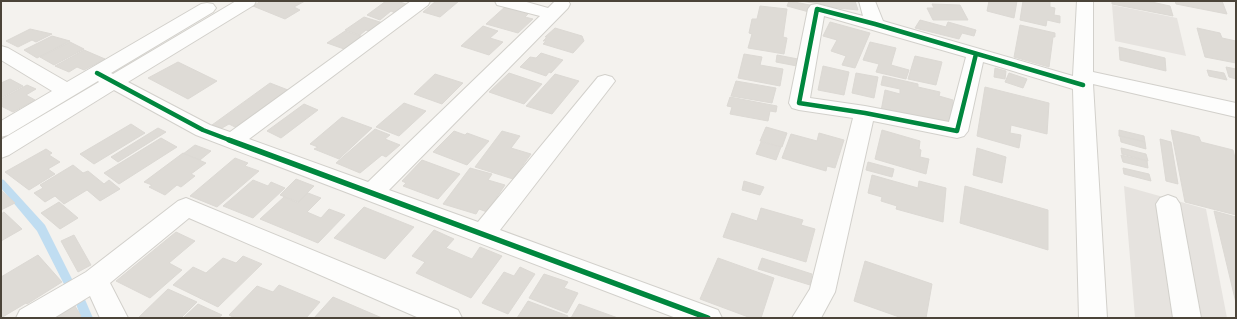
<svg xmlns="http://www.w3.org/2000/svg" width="1237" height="319" viewBox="0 0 1237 319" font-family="'DM Sans',sans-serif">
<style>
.parking{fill:#e6e3df}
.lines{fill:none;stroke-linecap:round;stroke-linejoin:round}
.stream{fill:#c0ddf1;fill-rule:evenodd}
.building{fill:#dedbd6;stroke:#dcd9d4}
.minor-casing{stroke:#d2d0cb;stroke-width:2}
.minor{fill:#fdfdfc;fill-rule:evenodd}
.cycleway-far1-casing{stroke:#fff;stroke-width:6}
.cycleway-casing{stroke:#fff;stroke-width:8}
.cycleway-far1{stroke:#00873e;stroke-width:4.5}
.cycleway{stroke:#00873e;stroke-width:5.5}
</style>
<rect width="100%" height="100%" fill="#f4f2ee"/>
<g class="parking">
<polygon points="1112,5 1177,18 1186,56 1115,41"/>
<polygon points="1124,186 1206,209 1227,318 1135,318"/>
</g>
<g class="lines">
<g class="stream">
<polygon points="1,179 4,180 45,225 75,285 74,288 70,289 66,288 37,231 1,188"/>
<polygon points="79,293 83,295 93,318 81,318 74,298 75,295"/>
</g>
</g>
<g class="building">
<polygon points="261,1 305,1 294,7 300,10 285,19 253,6"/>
<polygon points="386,1 397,1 409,5 397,14 391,11 380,20 367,15"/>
<polygon points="436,1 459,1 440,17 423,12"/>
<polygon points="789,1 810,5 809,12 787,6"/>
<polygon points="801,1 855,1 858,10 827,7 827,5"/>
<polygon points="989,1 1017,1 1014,18 987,11"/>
<polygon points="1023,1 1050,1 1050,7 1055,8 1054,15 1060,16 1060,23 1047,20 1046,26 1020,20"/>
<polygon points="1112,1 1147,1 1170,6 1173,16 1112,4"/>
<polygon points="1175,1 1222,1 1227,14 1176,4"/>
<polygon points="932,4 960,5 968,20 933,20 927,8 934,8"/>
<polygon points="506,6 530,12 525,17 533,19 518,33 486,24"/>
<polygon points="760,6 787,9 783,37 787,38 784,54 748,48 752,34 749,33 752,19 757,19"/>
<polygon points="364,17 383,23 371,32 366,30 360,35 345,30"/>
<polygon points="920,20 946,27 948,22 976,30 974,36 962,33 959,39 915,28"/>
<polygon points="830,22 870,33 855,68 842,65 846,56 831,51 837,40 823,36"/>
<polygon points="1020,25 1055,33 1055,37 1053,37 1049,67 1014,57"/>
<polygon points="483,26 498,31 490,38 503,42 489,55 461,46"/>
<polygon points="555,28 582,36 584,41 573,53 543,44 546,41 543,41 547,37 545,37"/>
<polygon points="1197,28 1220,33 1222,38 1236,41 1236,63 1205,57"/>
<polygon points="30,29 52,34 36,42 32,40 18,47 6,41"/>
<polygon points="345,31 364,37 344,49 327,43"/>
<polygon points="52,36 70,41 37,58 24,50"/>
<polygon points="70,42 84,49 54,65 40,57"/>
<polygon points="870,42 896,48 891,65 909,70 906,79 876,72 879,64 863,60"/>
<polygon points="1119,47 1165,58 1166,71 1120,60"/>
<polygon points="84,50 105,59 84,70 77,67 69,72 55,66"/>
<polygon points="541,53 563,60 551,73 549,72 546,76 520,67 530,57 536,58"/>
<polygon points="744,54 762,57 760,65 783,69 780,86 738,78"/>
<polygon points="777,55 798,59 797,66 776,62"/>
<polygon points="915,56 942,62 936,85 908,79"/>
<polygon points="178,62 217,81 188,99 148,78"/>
<polygon points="823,66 849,72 844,95 818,90"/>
<polygon points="1226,67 1236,69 1236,79 1229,77"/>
<polygon points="995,68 1006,71 1005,79 994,77"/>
<polygon points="1207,70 1224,73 1227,80 1209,76"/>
<polygon points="509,73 542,84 524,104 489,92"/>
<polygon points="856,73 878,77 874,98 852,93"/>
<polygon points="1009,73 1027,79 1023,88 1005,82"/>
<polygon points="435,74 463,83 442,104 414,94"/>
<polygon points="555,74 579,81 552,114 526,106"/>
<polygon points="883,76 918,84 918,87 940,92 939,96 953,100 951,120 941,122 895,111 895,113 881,111 885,90 900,94 900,89 881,85"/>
<polygon points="10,79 23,86 1,98 1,83"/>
<polygon points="736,81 776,88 772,103 731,96"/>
<polygon points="270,83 288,90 246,122 244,121 235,127 229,124 222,128 212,125"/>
<polygon points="27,85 36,89 26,95 35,100 13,112 1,106 1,99"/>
<polygon points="985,87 1049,103 1047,134 1011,125 1010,133 1021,135 1019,148 977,136"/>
<polygon points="730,97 777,106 776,112 770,111 768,121 730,114 732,107 727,106"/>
<polygon points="404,103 426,111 399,136 376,127"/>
<polygon points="304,104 318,110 281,138 267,131"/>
<polygon points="342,117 372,128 339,159 314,149 318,147 310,144"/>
<polygon points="131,124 145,133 94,164 80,154"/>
<polygon points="766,127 787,133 782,147 760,141"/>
<polygon points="158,128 166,132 118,162 111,157"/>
<polygon points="375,129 390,135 385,139 400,145 386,157 382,155 360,173 336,163"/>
<polygon points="882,130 920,141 919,149 921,150 920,157 929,159 926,174 875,159"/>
<polygon points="1119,130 1144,136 1145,142 1119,136"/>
<polygon points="1171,130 1199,137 1201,142 1233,150 1236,162 1236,215 1185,202"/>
<polygon points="454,131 465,135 467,133 489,141 467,165 433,152"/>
<polygon points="502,131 520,136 511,148 531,154 513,179 475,167"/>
<polygon points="819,133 844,140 835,168 827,166 826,171 782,158 791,134 817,141"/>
<polygon points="1120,136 1145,142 1146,149 1121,142"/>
<polygon points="161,138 177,147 119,184 104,173"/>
<polygon points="1160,139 1171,142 1178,184 1166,181"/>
<polygon points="761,142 781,147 776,160 756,154"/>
<polygon points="195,145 211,151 200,160 183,154"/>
<polygon points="977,148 1006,157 1002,183 973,175"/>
<polygon points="1121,148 1146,154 1148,161 1122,154"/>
<polygon points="46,149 52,153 49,155 60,162 48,169 55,174 29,190 5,172"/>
<polygon points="183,153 206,163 191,174 195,176 181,187 177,185 165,195 149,187 152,185 144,182"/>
<polygon points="1121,155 1147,161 1148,168 1123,162"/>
<polygon points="235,158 248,163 245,166 259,171 217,207 190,196"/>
<polygon points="422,160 460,174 438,199 403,186 406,183 402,181"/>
<polygon points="868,162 894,169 892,177 866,170"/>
<polygon points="73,165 83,173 88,171 104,184 109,180 120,189 100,201 87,190 64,204 55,196 45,202 34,193 43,188 40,185"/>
<polygon points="470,168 492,174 488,180 505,185 487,212 479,209 476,214 443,204"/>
<polygon points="1123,168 1149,174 1151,181 1124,174"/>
<polygon points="872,175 918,188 919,181 946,188 943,222 896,209 897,206 881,201 882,197 868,193"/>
<polygon points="296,179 314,186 298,202 280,195"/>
<polygon points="253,180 268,186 271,182 285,188 253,218 223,206"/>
<polygon points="744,181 764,187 760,195 742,190"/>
<polygon points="965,186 1048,210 1048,250 960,223"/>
<polygon points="1,190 15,203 1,210"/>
<polygon points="308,193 321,198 307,212 321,218 329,209 345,215 318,243 260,219 284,197 298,203"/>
<polygon points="59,202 78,218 60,229 41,213"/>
<polygon points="364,207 414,227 385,259 334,238"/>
<polygon points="761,208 803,220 801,225 815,229 806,262 723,237 732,213 757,221"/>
<polygon points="1214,211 1236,217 1236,303"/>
<polygon points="4,212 22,229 1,241 1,214"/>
<polygon points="434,230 454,239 446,248 472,259 480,247 502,256 471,298 416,273 425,262 412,256"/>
<polygon points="176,232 195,241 169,263 182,270 150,298 116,281"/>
<polygon points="74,235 91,265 78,272 61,241"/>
<polygon points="38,255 62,282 27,304 26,303 1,318 1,277"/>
<polygon points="243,256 262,264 218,307 173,285 193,267 206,273 223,258 236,263"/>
<polygon points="718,258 774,278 761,318 751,318 700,299"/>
<polygon points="762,258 812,274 810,285 758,269"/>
<polygon points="865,261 932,284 926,318 902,318 854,301"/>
<polygon points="520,267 535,274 508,314 482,303 504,272 514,276"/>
<polygon points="544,274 568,282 564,288 578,293 567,313 529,298"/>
<polygon points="279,285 320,302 306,318 235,318 229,315 257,286 273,292"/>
<polygon points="168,289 197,302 181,318 138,318"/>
<polygon points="333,297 382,318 314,318"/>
<polygon points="528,301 568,316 567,318 517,318"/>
<polygon points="198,304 222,315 218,318 183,318"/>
<polygon points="579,304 618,318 571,318"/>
<polygon points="75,306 81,316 78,318 53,318"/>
</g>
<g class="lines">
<defs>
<g id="minor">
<polygon points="236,1 256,1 254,5 128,82 210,125 230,132 411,1 430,1 428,5 249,139 368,182 540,16 497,5 495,1 523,1 548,8 555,1 568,1 570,4 568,8 389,190 478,222 598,77 605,75 612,77 615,81 612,85 500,230 718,310 722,318 676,318 196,135 114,90 9,155 1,158 1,140 99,82 98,81 8,135 1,137 1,121 52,91 1,60 1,46 8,48 67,82 201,4 207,3 213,4 216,8 213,12 111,73 113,74"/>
<path d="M859 1H875L883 21 1073 76 1077 1H1093V72L1236 103V117L1093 84 1107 318H1079L1073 89 983 62 968 131 964 136 957 138 873 121 835 292 821 318H792L810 289 853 118 799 110 792 108 789 103 808 9 811 5 817 4 863 16ZM824 16 966 57 949 122 865 106 810 98Z"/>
<polygon points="1168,195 1176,198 1180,204 1201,318 1173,318 1156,204 1160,198"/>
<polygon points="186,198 458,310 462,318 419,318 189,218 110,283 128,318 100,318 90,296 54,318 16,318 20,310 86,272 178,201"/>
</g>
</defs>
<use href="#minor" class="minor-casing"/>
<use href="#minor" class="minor"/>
<defs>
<g id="cycleway-far1">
<polyline points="976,54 957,131 865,113 799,103 817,9 875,24 1083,85"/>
<polyline points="97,73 203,130 232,141"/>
</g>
<polyline id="cycleway" points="229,140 708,318"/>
</defs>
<use href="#cycleway-far1" class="cycleway-far1-casing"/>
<use href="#cycleway" class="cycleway-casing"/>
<use href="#cycleway-far1" class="cycleway-far1"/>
<use href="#cycleway" class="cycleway"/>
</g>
<rect width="1237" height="319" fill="none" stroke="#4b4439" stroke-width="4"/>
</svg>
